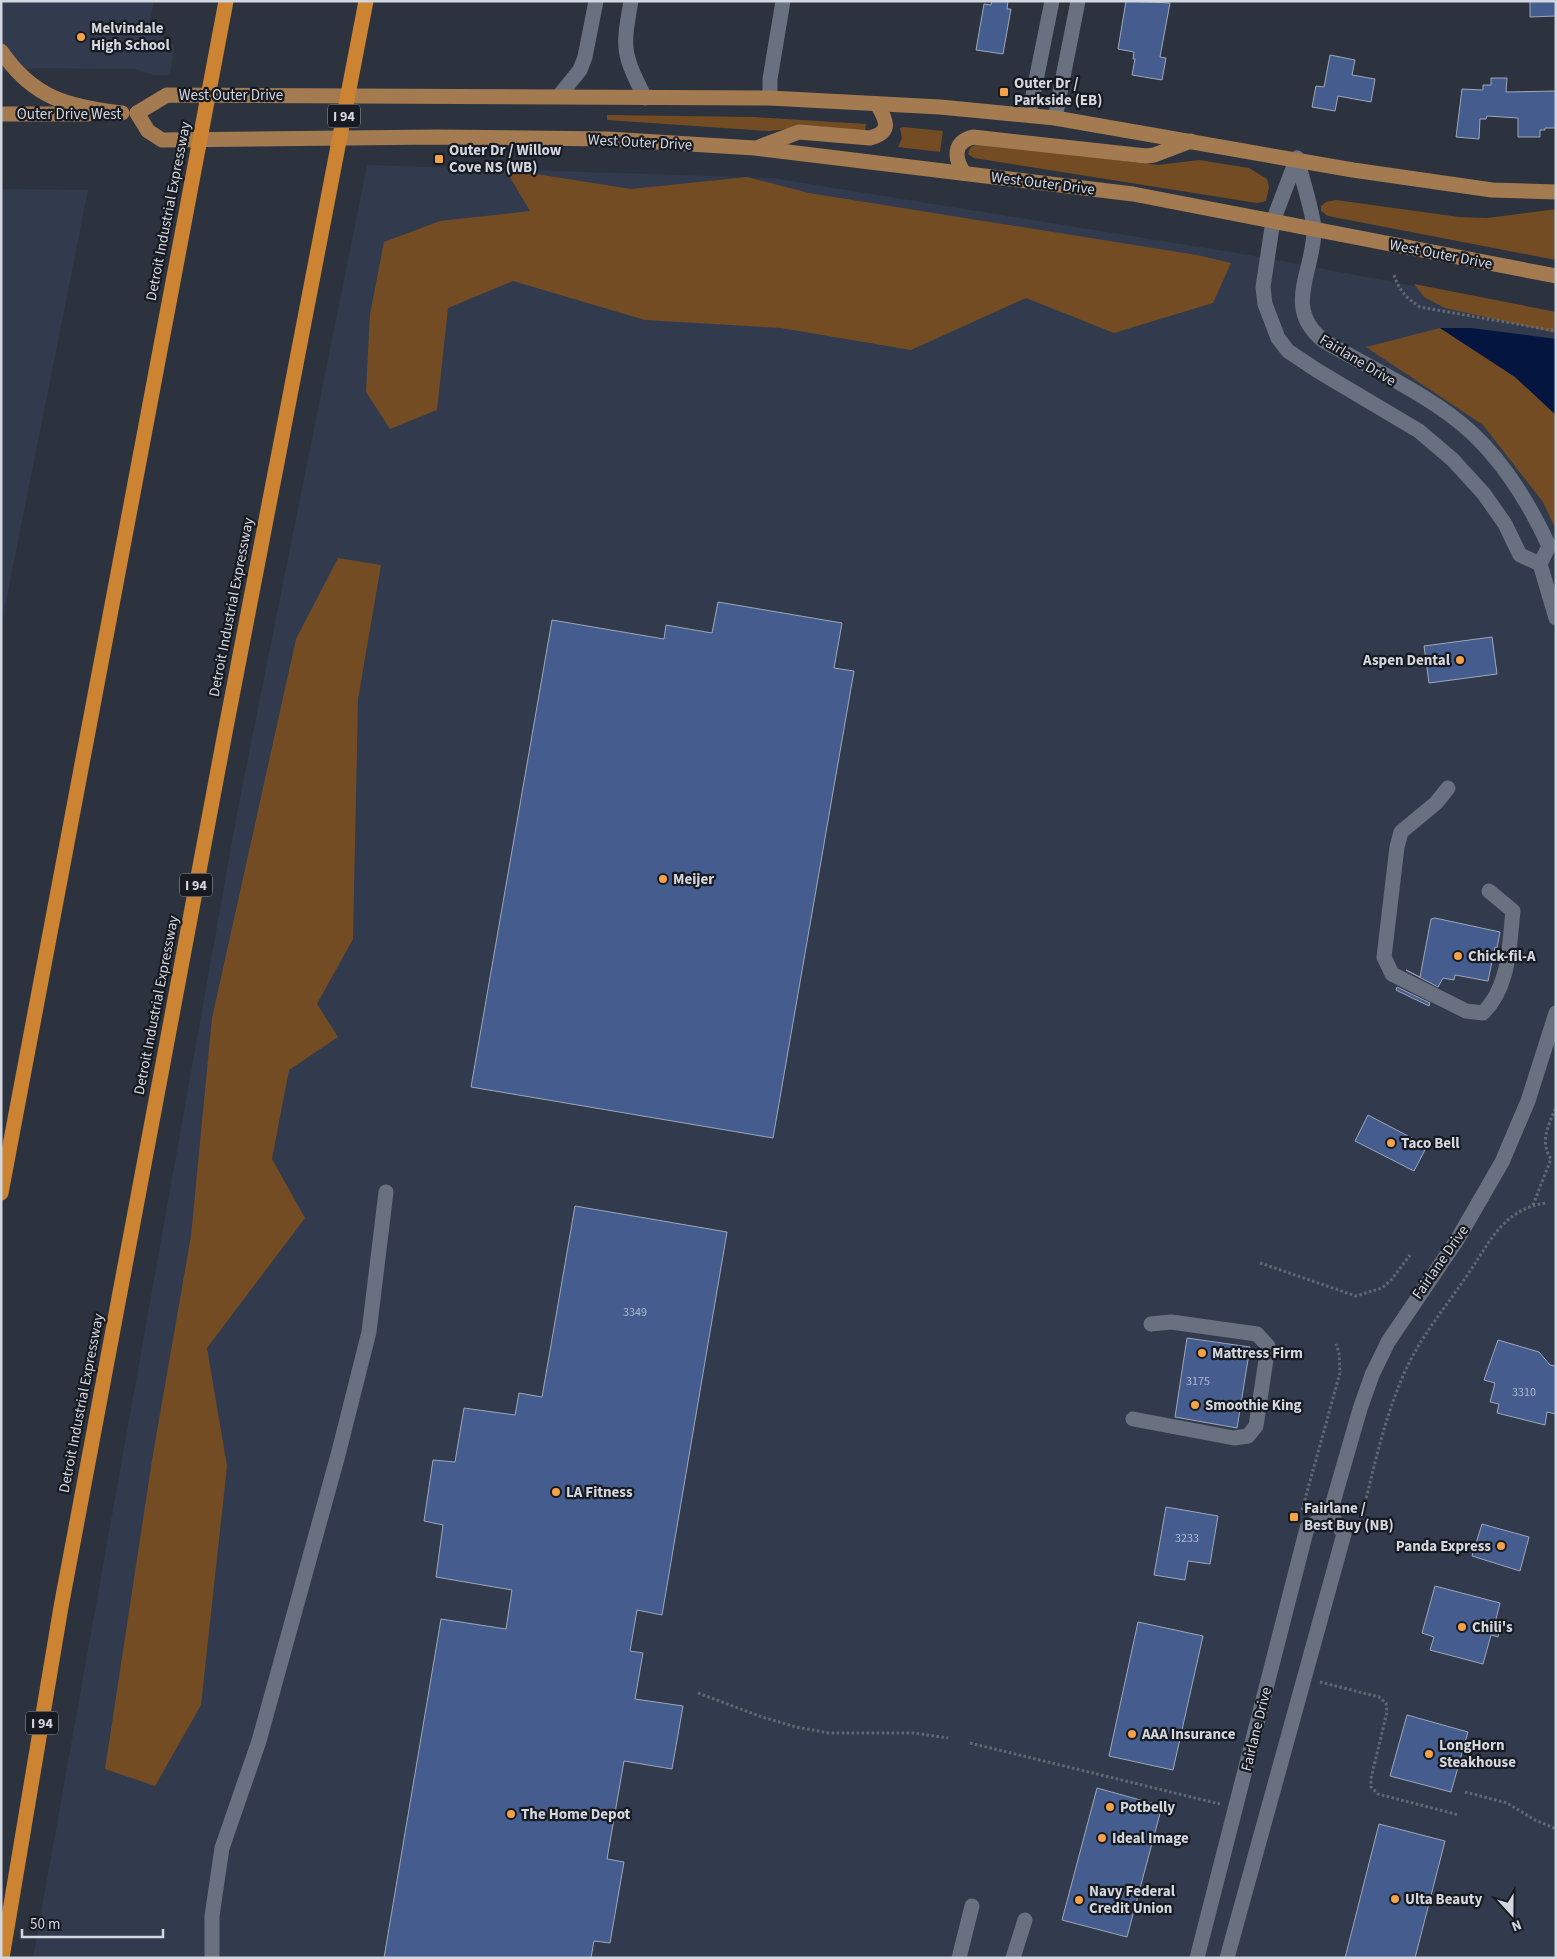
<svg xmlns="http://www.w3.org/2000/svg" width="1557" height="1959" viewBox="0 0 1557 1959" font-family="'Source Sans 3',sans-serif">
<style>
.built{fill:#313b4d}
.green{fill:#734c24}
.water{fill:#041640}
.building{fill:#445d8e;stroke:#9fa7b7}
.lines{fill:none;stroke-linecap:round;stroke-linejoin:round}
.path{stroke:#636974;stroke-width:3;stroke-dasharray:2.5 2.5;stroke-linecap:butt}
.minor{stroke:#69707f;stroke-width:15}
.major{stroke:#a47b51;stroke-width:15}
.highway{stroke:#cc8332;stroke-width:15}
.poi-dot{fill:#f6a248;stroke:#171a20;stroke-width:2}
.labels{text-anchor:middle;stroke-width:4.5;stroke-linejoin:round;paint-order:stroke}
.number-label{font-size:12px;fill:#afb8cc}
.shield{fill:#171a20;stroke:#9b9ea6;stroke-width:1}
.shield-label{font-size:14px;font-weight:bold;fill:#d3d7e0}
.poi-label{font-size:15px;font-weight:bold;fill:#d3d7e0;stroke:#171a20;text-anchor:start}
.street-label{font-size:15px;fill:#d3d7e0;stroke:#171a20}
</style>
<rect width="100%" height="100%" fill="#2c333f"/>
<g class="built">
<polygon points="1,1 154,1 149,27 174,46 170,75 154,75 135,69 36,68 1,72"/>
<polygon points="367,165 773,178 1255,256 1556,313 1556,1958 33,1958 239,803"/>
<polygon points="1,189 88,190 1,627"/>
</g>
<g class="green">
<polygon points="607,115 754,117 866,124 865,132 816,126 769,131 607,120"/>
<polygon points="903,127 943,131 940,152 898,147 902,138 900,128"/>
<polygon points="976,144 1158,165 1199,160 1249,168 1267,179 1269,187 1266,201 1257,203 974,158 968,154 970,148"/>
<polygon points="505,169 631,189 747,177 809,193 1197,255 1231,263 1213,303 1114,333 1026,298 911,350 781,328 645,320 513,281 448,308 437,410 390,429 366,392 370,314 384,242 440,221 530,211"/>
<polygon points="1336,200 1459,217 1487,218 1556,209 1556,260 1328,216 1321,211 1321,206 1326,202"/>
<polygon points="1414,284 1556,312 1556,333 1445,308 1424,297"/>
<polygon points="1440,328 1515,377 1556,415 1556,530 1543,502 1483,425 1366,347"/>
<polygon points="338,558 381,565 358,699 353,939 317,1004 338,1037 289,1070 272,1159 305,1218 207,1348 227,1466 201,1705 155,1786 105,1769 153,1454 191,1236 212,1018 296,639"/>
</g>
<polygon class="water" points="1440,328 1471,328 1556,339 1556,415 1515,377"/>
<g class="building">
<polygon points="992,1 1008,1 1007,9 1011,9 1003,54 976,50 984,4 991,5"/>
<polygon points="1126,1 1170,3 1160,57 1166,58 1162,80 1132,75 1135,59 1133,59 1134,52 1118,49"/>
<polygon points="1530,1 1556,1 1556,16 1530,17"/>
<polygon points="1330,55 1355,60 1352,75 1375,79 1371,102 1338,96 1335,111 1312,107 1316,86 1324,87"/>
<polygon points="1491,78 1507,78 1506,92 1556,91 1556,128 1545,128 1545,130 1540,130 1540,137 1518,137 1518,118 1487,116 1486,119 1480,119 1479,139 1456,137 1462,89 1483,90 1483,85 1491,85"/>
<polygon points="718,602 842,623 834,668 854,671 773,1138 471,1087 552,620 664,639 666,625 712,633"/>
<polygon points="1492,637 1497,674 1429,683 1424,646"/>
<polygon points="1435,918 1500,932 1497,948 1495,947 1488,981 1455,975 1454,980 1443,978 1438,987 1406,970 1420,977 1431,919"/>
<polygon points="1397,987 1430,1003 1429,1006 1396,990"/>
<polygon points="1368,1115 1427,1146 1414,1171 1355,1141"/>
<polygon points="575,1206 727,1232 662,1615 637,1610 630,1651 643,1653 635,1699 683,1706 672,1769 624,1761 607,1859 624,1862 610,1943 594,1941 591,1958 384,1958 441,1619 506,1629 512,1590 436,1577 443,1525 424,1521 433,1460 455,1462 464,1408 515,1415 519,1393 542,1397"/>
<polygon points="1187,1338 1250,1347 1237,1428 1175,1417"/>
<polygon points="1498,1340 1539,1352 1550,1365 1556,1366 1556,1414 1547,1412 1545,1425 1497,1413 1499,1404 1490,1402 1495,1383 1484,1380"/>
<polygon points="1166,1507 1218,1516 1210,1564 1188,1561 1185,1580 1154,1575"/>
<polygon points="1482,1524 1529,1537 1520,1571 1472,1556"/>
<polygon points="1435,1586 1500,1603 1496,1619 1502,1621 1498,1637 1491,1635 1483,1664 1430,1650 1434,1637 1422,1633"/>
<polygon points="1138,1622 1203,1636 1173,1770 1109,1756"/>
<polygon points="1407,1715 1468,1732 1451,1792 1390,1776"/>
<polygon points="1097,1788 1162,1806 1127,1937 1062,1920"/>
<polygon points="1379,1824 1445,1841 1415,1958 1345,1958"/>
</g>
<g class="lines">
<g class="path">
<path d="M1394 275C1399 290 1406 298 1420 307L1556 331"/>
<path d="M1533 1205 1551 1159C1539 1141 1549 1125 1556 1107"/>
<polyline points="1260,1263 1356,1296 1382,1288 1392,1279 1410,1255"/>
<polyline points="1302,1510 1340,1373 1339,1353 1336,1344"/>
<path d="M1359 1527C1373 1473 1384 1414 1409 1363 1425 1331 1448 1304 1468 1274 1490 1242 1503 1209 1546 1203"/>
<polyline points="1320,1682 1379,1697 1386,1703 1387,1712 1371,1778 1371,1787 1378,1794 1459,1815"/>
<polyline points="698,1693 762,1717 796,1727 829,1733 914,1733 948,1738"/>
<polyline points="970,1743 1220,1804"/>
<polyline points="1465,1792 1507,1803 1535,1820 1556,1829"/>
</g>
<g class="minor">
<path d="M631 1C622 51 623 53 645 98"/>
<polyline points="559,96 580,70 585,57 596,1"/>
<polyline points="770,98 770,79 783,1"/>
<polyline points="1029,115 1052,1"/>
<polyline points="1055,118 1078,1"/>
<path d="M1297 158C1301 176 1314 214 1314 230 1314 272 1282 308 1324 341 1370 368 1434 397 1472 433 1506 465 1530 505 1549 546L1540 564 1556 618"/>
<polyline points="1297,158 1273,221 1263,287 1265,304 1278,338 1288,351 1318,371 1419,431 1453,460 1484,494 1505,524 1520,555 1540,564"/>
<path d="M1448 788 1436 803 1401 832 1397 847 1384 957 1392 974 1466 1011 1483 1013C1510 986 1509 946 1513 911L1489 891"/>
<polyline points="1133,1419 1234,1438 1248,1436 1256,1426 1268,1346 1257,1334 1171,1322 1151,1324"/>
<polyline points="212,1958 212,1916 222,1848 259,1741 338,1455 369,1332 386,1192"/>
<polyline points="959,1958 972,1906"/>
<polyline points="1013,1958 1025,1920"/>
<polyline points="1197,1958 1307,1528 1330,1513 1360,1409 1372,1375 1388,1342 1457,1240 1502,1162 1528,1101 1556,1013"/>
<polyline points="1227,1958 1344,1534 1330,1513"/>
</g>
<g class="major">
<path d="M1 51C33 98 68 107 122 113"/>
<polyline points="137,113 148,131 162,140 438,137 608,139 755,148 1133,194 1556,276"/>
<polyline points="137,113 167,95 770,98 940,107 1055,118 1353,170 1492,190 1556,192"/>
<polyline points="1,114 88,114"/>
<path d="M759 147 799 132 870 138C892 132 887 121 877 104"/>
<path d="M964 173C954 158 953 142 973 137L1146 156 1154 155 1191 141"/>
</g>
<g class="highway">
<polyline points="1,1193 226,1"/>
<polyline points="2,1958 61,1607 224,738 366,1"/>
</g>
</g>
<g class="poi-dot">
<circle cx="81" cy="37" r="5"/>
<rect x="999" y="87" width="10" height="10" rx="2.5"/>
<rect x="434" y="154" width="10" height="10" rx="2.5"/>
<circle cx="1460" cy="660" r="5"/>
<circle cx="663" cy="879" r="5"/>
<circle cx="1458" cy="956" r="5"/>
<circle cx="1391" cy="1143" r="5"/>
<circle cx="1202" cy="1353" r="5"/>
<circle cx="1195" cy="1405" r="5"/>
<circle cx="556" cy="1492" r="5"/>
<rect x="1289" y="1512" width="10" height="10" rx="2.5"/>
<circle cx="1501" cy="1546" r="5"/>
<circle cx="1462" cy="1627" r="5"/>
<circle cx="1132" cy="1734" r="5"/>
<circle cx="1429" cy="1754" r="5"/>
<circle cx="1110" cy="1807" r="5"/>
<circle cx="511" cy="1814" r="5"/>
<circle cx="1102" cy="1838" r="5"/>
<circle cx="1395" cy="1899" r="5"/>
<circle cx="1079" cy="1900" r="5"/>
</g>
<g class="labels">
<g class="number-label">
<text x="635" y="1316">3349</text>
<text x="1198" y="1385">3175</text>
<text x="1524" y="1396">3310</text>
<text x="1187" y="1542">3233</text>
</g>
<g class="shield">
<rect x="328" y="104.5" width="32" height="23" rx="4"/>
<rect x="180" y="873.5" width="32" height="23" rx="4"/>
<rect x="26" y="1711.5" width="32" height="23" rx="4"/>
</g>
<g class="shield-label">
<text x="344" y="121">I 94</text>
<text x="196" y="890">I 94</text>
<text x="42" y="1728">I 94</text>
</g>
<g class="poi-label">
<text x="91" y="33">Melvindale<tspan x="91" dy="17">High School</tspan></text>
<text x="1014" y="88">Outer Dr /<tspan x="1014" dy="17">Parkside (EB)</tspan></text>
<text x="449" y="155">Outer Dr / Willow<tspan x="449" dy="17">Cove NS (WB)</tspan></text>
<text x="1450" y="665" text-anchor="end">Aspen Dental</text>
<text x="673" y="884">Meijer</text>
<text x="1468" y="961">Chick-fil-A</text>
<text x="1401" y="1148">Taco Bell</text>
<text x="1212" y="1358">Mattress Firm</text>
<text x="1205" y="1410">Smoothie King</text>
<text x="566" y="1497">LA Fitness</text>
<text x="1304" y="1513">Fairlane /<tspan x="1304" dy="17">Best Buy (NB)</tspan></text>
<text x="1491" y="1551" text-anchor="end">Panda Express</text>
<text x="1472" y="1632">Chili's</text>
<text x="1142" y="1739">AAA Insurance</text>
<text x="1439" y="1750">LongHorn<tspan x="1439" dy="17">Steakhouse</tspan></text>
<text x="1120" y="1812">Potbelly</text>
<text x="521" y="1819">The Home Depot</text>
<text x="1112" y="1843">Ideal Image</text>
<text x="1089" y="1896">Navy Federal<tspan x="1089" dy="17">Credit Union</tspan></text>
<text x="1405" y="1904">Ulta Beauty</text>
</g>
<g class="street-label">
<text x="231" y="100">West Outer Drive</text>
<text x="69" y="119">Outer Drive West</text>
<text transform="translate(640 142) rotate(3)" y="5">West Outer Drive</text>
<text transform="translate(1043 183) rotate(7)" y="5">West Outer Drive</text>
<text transform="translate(168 211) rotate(-79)" y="5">Detroit Industrial Expressway</text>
<text transform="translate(1441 254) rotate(11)" y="5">West Outer Drive</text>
<text transform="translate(1358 360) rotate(31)" y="5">Fairlane Drive</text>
<text transform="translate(231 607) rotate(-79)" y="5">Detroit Industrial Expressway</text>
<text transform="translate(156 1005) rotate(-79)" y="5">Detroit Industrial Expressway</text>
<text transform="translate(1440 1262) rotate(-55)" y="5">Fairlane Drive</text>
<text transform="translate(81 1403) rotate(-79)" y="5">Detroit Industrial Expressway</text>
<text transform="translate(1256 1729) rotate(-76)" y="5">Fairlane Drive</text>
</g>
</g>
<rect width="1557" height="1959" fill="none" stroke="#d3d7e0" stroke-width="5"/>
<g transform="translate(1512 1914) rotate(159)" stroke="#171a20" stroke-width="4" paint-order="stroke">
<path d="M0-4L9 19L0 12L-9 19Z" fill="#d3d7e0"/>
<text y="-8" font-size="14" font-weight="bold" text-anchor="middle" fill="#d3d7e0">N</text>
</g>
<path d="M22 1929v8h141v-8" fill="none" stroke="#d3d7e0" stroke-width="2.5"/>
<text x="30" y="1929" font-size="15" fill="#d3d7e0" stroke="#171a20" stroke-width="4" paint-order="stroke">50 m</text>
</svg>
